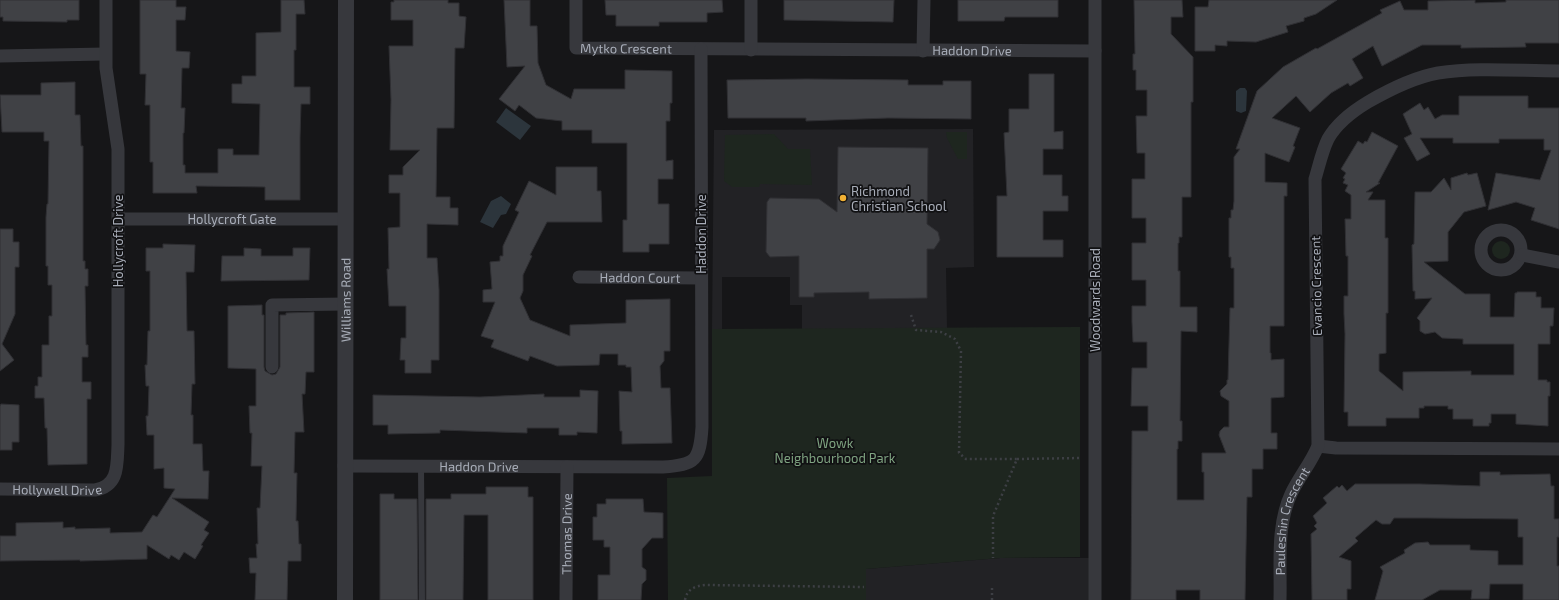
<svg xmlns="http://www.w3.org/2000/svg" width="1559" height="600" viewBox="0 0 1559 600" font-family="'Exo 2',sans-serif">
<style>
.built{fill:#222225}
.green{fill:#1e261f}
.water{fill:#2c353c}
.building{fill:#404145;stroke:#303034}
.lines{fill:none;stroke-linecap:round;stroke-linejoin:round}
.path{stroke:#3d3f44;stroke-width:2.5;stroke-dasharray:2 3;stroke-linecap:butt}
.service{stroke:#37383d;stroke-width:6}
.minor{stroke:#37383d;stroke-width:13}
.tertiary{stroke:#37383d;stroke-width:16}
.poi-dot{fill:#f2b134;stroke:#111113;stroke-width:1.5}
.labels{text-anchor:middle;stroke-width:3.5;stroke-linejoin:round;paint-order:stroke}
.street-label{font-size:13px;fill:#a8adb8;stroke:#111113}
.poi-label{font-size:13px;fill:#a8adb8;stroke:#111113;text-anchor:start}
.park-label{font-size:13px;fill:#7fa381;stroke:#111113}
</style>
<rect width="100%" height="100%" fill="#161618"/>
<g class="built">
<polygon points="973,129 974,265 974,267 946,268 947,329 802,329 802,305 790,305 790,277 722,277 722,329 712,329 714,130"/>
<polygon points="1000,558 1093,558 1093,600 866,600 866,569"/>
</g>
<g class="green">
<polygon points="946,132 967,132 967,159 958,159 947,138"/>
<polygon points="774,134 788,149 810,149 812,185 760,184 759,187 732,187 724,181 725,135"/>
<circle cx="1501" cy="250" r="9"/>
<polygon points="1080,327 1080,557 1000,558 866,569 866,600 668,600 667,478 712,476 712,329"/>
</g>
<g class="water">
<polygon points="1240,88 1245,88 1247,91 1246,111 1241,113 1236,111 1236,91"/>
<polygon points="506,108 531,126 520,140 496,122"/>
<polygon points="501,196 511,204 506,214 501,215 493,228 480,222 491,201"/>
</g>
<g class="building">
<polygon points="0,0 79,0 79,20 67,20 67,22 3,21 3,17 0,17"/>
<polygon points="140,0 176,0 176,7 186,7 185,20 176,20 176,51 190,52 189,68 182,68 181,108 185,108 184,133 183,133 183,165 185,165 185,173 218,173 218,149 233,149 233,155 259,155 260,104 232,103 232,84 242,84 242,76 256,76 256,33 281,32 281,0 304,0 305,14 296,14 296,50 294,50 294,87 310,87 310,104 301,104 300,138 300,200 265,200 265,187 196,186 197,193 153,193 153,162 150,162 150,105 145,105 146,74 140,74"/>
<polygon points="394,0 448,0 448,3 459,3 459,16 466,17 464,48 455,48 454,128 437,128 436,197 450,197 450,208 458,208 458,225 427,224 427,258 437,258 439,290 439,360 431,360 431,373 405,373 405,360 400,360 401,338 406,338 406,306 389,306 387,269 389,269 388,228 400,227 400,193 389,193 389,175 403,175 403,167 420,150 390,150 391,100 389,46 413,46 413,20 391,20 391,2 394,2"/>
<polygon points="504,0 530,0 530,26 537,26 538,63 546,85 571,99 574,89 625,89 625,70 672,71 672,103 670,103 670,121 666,121 666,161 673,160 673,179 658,179 658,204 669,204 669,244 649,244 649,252 623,252 623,220 627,220 627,143 592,143 592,130 562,130 562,121 536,118 519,105 515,111 499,99 525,66 507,67"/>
<polygon points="605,0 722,0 723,12 707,13 707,22 659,22 659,26 616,26 616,15 606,15"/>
<polygon points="784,0 894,0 893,22 784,20"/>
<polygon points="958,0 1058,0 1058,17 1005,17 1004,21 958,21"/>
<polygon points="1134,0 1182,0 1183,17 1171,17 1171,34 1193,57 1193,102 1191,102 1191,197 1182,197 1182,237 1179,237 1179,243 1178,243 1178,271 1180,271 1180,307 1197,307 1197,332 1181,331 1180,421 1182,421 1182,441 1178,441 1178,449 1177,449 1177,500 1204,500 1204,472 1202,472 1202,453 1226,453 1219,435 1220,431 1224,427 1229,427 1229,401 1221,396 1220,391 1227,384 1227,380 1228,380 1230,308 1234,308 1234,268 1231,268 1231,257 1229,257 1229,218 1231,218 1231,210 1233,210 1234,201 1234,157 1240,149 1236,149 1257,91 1283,67 1316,48 1317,49 1382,13 1380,10 1400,1 1404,10 1428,10 1428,1 1475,0 1475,3 1506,2 1506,0 1559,0 1559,43 1525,43 1526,47 1461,48 1461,45 1422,45 1382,66 1373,46 1352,59 1363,78 1350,86 1348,83 1331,93 1310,112 1296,96 1272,118 1300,128 1293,146 1295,147 1289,162 1265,153 1265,182 1287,183 1287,196 1284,196 1284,326 1270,326 1270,353 1271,353 1271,360 1284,359 1284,397 1271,398 1271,433 1277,433 1277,449 1263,449 1263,469 1252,469 1252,497 1247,497 1245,600 1200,600 1200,590 1176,590 1176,600 1131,600 1132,431 1148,431 1148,406 1131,406 1132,368 1147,368 1147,342 1133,342 1132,322 1132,306 1146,306 1146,280 1132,280 1132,243 1146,243 1146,218 1132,218 1132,179 1145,179 1145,153 1137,153 1136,116 1147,116 1147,90 1136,90 1136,70 1133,70 1133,54 1135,54"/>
<polygon points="1209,0 1337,0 1316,14 1304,18 1304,21 1286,26 1288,32 1256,42 1227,41 1227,46 1215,45 1215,51 1195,51 1195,7 1208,7"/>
<polygon points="1029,74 1054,74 1054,132 1063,131 1063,149 1043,149 1043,175 1062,175 1062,196 1068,196 1068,211 1043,211 1043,240 1063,240 1063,257 997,257 997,196 1007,196 1004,133 1009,132 1009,109 1029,109"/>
<polygon points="806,79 908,80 908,85 943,85 943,81 971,81 971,119 888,118 806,121 806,118 728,118 727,80"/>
<polygon points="75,82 75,115 80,115 81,146 83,146 83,261 85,261 85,269 88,269 88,286 85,286 86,345 88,345 88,357 82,357 82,382 91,382 91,399 87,399 87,464 48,465 47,428 45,428 44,398 35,398 35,386 38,386 38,377 42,377 42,345 49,345 49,316 52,316 52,285 48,285 48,266 46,266 46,217 47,204 48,204 49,141 44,141 44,132 2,132 0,95 41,95 41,83"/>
<polygon points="1459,96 1528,96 1528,108 1559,108 1559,229 1531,220 1535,208 1516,202 1488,210 1496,173 1540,180 1551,150 1544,150 1544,139 1499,139 1499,143 1453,143 1453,138 1420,138 1430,154 1417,161 1404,138 1412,134 1403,114 1420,103 1424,110 1428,107 1435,119 1442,115 1459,115"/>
<polygon points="1372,132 1398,146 1378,183 1380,183 1366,192 1373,192 1368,200 1385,200 1385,238 1388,238 1388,313 1386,313 1386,353 1379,354 1379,371 1403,391 1403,372 1471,371 1471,375 1514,375 1514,344 1463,344 1463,339 1442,338 1435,332 1425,334 1420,331 1420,321 1417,318 1432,298 1415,299 1415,291 1413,291 1412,245 1414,244 1415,192 1431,192 1444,178 1451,190 1451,178 1467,173 1468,175 1477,173 1486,206 1464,212 1448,232 1448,261 1424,262 1465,294 1490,294 1490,317 1514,317 1515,293 1517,293 1517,292 1536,292 1536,297 1541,297 1541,308 1554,308 1553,326 1550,326 1550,344 1538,344 1538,380 1547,380 1547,382 1550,382 1550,396 1548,396 1548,426 1516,424 1516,414 1491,414 1491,423 1489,423 1489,426 1473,426 1473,419 1453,419 1453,409 1448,409 1448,406 1424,406 1424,408 1419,408 1419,418 1386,418 1386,426 1348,426 1348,412 1344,412 1345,334 1344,314 1344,296 1348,296 1348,256 1346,256 1345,219 1351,219 1351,195 1345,191 1348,185 1343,183 1345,179 1343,178 1346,173 1341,169 1358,141 1363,144 1365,141 1367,142"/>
<polygon points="838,147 928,148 927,224 938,232 940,240 934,249 927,249 927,298 869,299 869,292 814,293 814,297 799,297 799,256 770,257 766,252 767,202 770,198 819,199 837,212"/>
<polygon points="556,167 597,167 597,191 601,191 602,222 547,222 530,255 532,256 523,275 523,291 520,298 530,320 570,336 570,325 626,323 626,300 670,299 670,351 664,351 664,361 660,366 661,388 670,388 672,443 622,444 622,431 620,431 619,391 632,392 631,367 626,367 626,365 618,365 618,354 600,354 599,365 557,366 530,356 528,361 491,347 494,340 481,336 495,302 483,302 483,290 492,289 490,262 500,261 500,256 503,256 503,246 519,212 515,210 529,181 556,195"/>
<polygon points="0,229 13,229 13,242 19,242 19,267 15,267 15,314 2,344 14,360 0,371"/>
<polygon points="163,244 195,245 194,272 186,272 187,331 194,331 195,384 192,384 191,415 193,415 193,444 202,444 203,471 209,471 208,499 172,498 209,522 204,530 209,533 201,545 203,546 195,559 184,552 179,560 171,555 169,559 147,545 147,559 80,561 80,560 0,561 0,536 16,536 16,523 63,522 63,528 75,527 75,529 110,528 110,533 142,532 153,515 157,517 175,489 164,488 164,468 154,469 154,435 147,435 146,416 148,416 149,386 146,386 145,365 147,365 148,331 150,331 150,271 146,271 146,248 163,248"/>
<polygon points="244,248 261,249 261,256 293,256 293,248 310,248 309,280 221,281 222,256 244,256"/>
<polygon points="262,305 262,315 264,315 264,367 265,371 272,375 276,374 280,367 280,315 286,315 286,313 314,312 314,372 306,372 305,394 302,394 304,432 295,432 294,473 297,473 296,521 298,521 299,544 301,544 301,561 288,561 287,600 255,600 256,573 250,573 249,558 257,558 256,544 258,544 257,508 260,508 262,466 251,466 252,433 250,433 249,406 256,406 256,369 228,368 228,306"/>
<polygon points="580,390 598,391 597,433 577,432 577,435 559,435 559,428 527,428 527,433 440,430 440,433 388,434 388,425 373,425 373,395 480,397 544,394 544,397 580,397"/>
<polygon points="1,404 19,405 19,442 12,442 12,450 0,450 0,406"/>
<polygon points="1480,472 1500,472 1500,475 1550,474 1551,486 1554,486 1554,519 1559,519 1559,537 1557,537 1557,566 1559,566 1559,600 1523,600 1523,584 1490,584 1489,599 1471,599 1472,590 1440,590 1422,600 1375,600 1383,571 1380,567 1405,553 1404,550 1415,543 1428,542 1430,545 1470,545 1470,550 1498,551 1498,565 1523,565 1523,537 1518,537 1518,519 1426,518 1394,518 1390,524 1382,524 1376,520 1355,538 1358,541 1339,557 1351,561 1351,589 1347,589 1347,600 1312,600 1311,534 1317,529 1314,526 1317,523 1313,516 1327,503 1323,498 1337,486 1339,488 1342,485 1347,491 1355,484 1420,484 1480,486"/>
<polygon points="486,487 528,487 528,497 533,497 533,600 488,600 488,515 464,515 463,600 426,600 426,499 451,499 451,494 486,494"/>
<polygon points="380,494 394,494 394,499 417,499 418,600 380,600"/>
<polygon points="606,499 643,499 644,512 663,513 663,538 652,538 642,549 642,567 646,570 646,580 642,584 641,600 598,600 598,575 610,575 610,547 604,547 604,540 593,540 593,517 597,517 597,504 606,504"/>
</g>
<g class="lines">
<g class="path">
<polyline points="911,315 916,330 941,332 955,339 961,351 959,453 966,459 1017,459 993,516 993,558"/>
<polyline points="1017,459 1082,458"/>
<polyline points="992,588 992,600"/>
<path d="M685 600C687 589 695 586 705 585L864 587"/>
</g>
<polyline class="service" points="421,466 422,600"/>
<g class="minor">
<path id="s1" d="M576 0V48L1095 51"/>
<polyline points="751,50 751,0"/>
<polyline points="923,51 924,0"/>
<polyline points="0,56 105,54"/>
<path id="s2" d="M119 219H345"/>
<circle cx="1501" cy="250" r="20"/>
<polyline points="1522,255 1559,262"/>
<path id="s3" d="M579 277 701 278"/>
<polyline points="272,367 272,305 346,304"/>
<polyline points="1318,446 1336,448 1559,449"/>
<path id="s4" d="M344 466 663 467C696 465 700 460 702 427L701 49"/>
<path id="s5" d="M0 489 95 490C119 486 117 465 118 445V149L106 68V0"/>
<path id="s6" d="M566 600 567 467"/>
<polyline points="1095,600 1095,0"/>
<path id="s7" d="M1280 600C1281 565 1276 527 1291 494 1299 477 1311 463 1318 446L1315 179C1319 166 1322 151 1328 139 1337 123 1353 111 1368 102 1387 91 1416 77 1438 73 1477 67 1519 71 1559 71"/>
</g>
<path class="tertiary" id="s8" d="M345 600 346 0"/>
</g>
<circle class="poi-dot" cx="843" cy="198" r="4"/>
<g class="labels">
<g class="street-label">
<text dy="5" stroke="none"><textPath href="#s1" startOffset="98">Mytko Crescent</textPath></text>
<text dy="5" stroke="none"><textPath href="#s1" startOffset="444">Haddon Drive</textPath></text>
<text dy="5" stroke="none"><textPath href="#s2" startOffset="113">Hollycroft Gate</textPath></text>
<text transform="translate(701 234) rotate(-90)" y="5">Haddon Drive</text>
<text transform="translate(118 241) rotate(-90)" y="5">Hollycroft Drive</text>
<text dy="5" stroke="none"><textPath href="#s3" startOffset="61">Haddon Court</textPath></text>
<text transform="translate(1316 286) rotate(-91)" y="5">Evancio Crescent</text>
<text dy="5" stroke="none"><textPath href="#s8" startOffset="300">Williams Road</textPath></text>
<text transform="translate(1095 300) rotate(-90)" y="5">Woodwards Road</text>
<text dy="5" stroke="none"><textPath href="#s4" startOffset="135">Haddon Drive</textPath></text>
<text dy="5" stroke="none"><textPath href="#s5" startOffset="57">Hollywell Drive</textPath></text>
<text dy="5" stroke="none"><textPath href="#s7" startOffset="81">Pauleshin Crescent</textPath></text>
<text dy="5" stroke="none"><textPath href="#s6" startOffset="66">Thomas Drive</textPath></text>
</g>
<g class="poi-label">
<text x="851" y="196">Richmond<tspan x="851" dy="15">Christian School</tspan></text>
</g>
<g class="park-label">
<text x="835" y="448">Wowk<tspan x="835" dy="15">Neighbourhood Park</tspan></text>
</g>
</g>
</svg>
